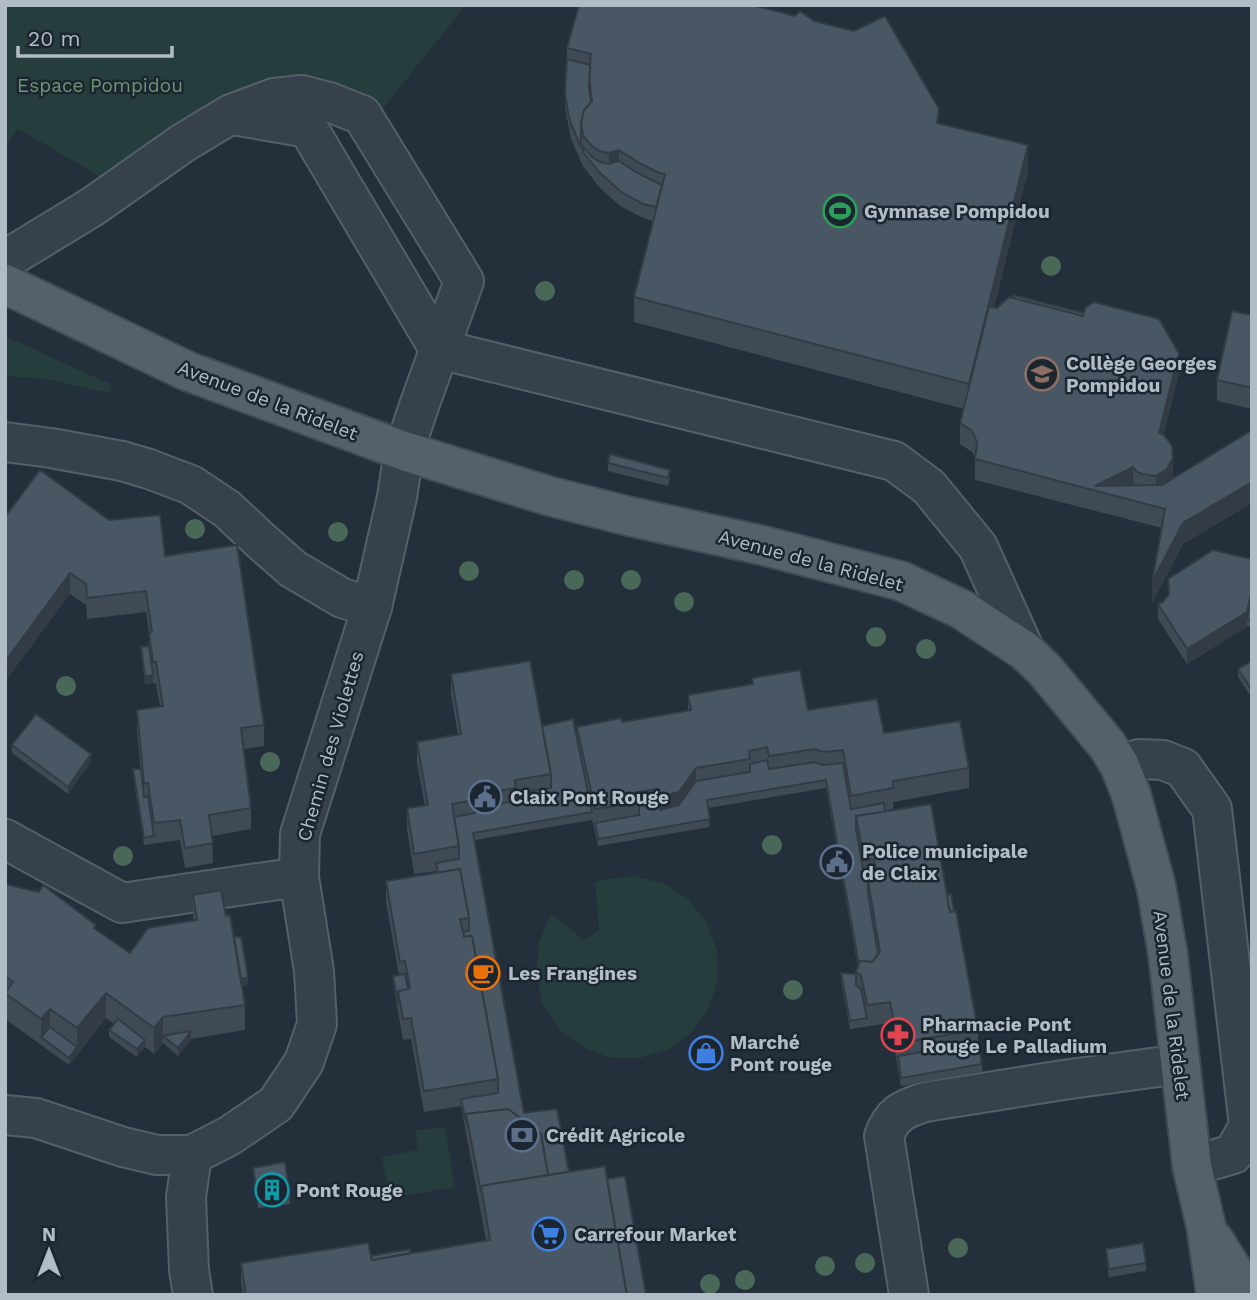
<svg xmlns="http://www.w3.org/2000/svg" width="1257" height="1300" viewBox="0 0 1257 1300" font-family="'Work Sans',sans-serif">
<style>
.green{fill:#263d3d}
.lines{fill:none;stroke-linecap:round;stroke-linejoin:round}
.minor-casing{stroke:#555f69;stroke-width:42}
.major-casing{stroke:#404a54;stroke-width:42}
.minor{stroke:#37414b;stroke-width:38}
.major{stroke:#55606b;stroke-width:38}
.tree{fill:#4a6858}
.wall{fill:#3f4a55}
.shaded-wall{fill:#333c45}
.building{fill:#495663;stroke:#333c45;stroke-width:2}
.labels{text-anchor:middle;stroke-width:5;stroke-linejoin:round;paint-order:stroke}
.park-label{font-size:19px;fill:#6a9771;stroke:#1c2630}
.poi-label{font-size:19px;font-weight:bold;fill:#b2bcc6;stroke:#1c2630;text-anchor:start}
.street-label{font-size:19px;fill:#b2bcc6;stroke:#1c2630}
</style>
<rect width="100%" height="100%" fill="#232f3a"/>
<g class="green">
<polygon points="5,5 466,5 380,112 355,92 328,80 287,75 248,85 106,180 18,129 5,147"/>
<polygon points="5,336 112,385 109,393 51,380 5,376"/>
<polygon points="635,876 665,884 689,900 707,923 717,951 718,980 709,1008 692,1032 668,1049 640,1058 610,1058 583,1047 559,1029 542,1002 536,972 539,942 551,914 584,940 599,930 595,882 614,878"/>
<polygon points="445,1127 455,1187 390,1198 382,1157 418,1150 415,1130"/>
</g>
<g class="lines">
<defs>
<g id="minor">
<polyline points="233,115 308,128 439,349 894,461 929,487 978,547 1025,651"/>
<polyline points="5,260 92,207 183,143 231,114 274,98 302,95 329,102 362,115 464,281 419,406 404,451 397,497 372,607 300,834 299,877 314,971 317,1024 304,1062 276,1104 229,1136 192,1155 157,1155 123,1147 36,1118 5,1115"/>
<polyline points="5,442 51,448 122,461 149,469 191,485 227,509 260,540 293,569 342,598 372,607"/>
<polyline points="1119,764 1140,759 1163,760 1183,768 1212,809 1249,1126 1233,1154 1192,1166"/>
<polyline points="5,839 122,903 299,877"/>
<polyline points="192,1155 186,1197 189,1270 193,1295"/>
<path d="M909 1295 884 1136C892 1114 903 1109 925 1102L1063 1080 1180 1064"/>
</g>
<g id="major">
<polyline points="5,284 187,371 404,451 549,496 628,516 765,546 901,581 961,609 1025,651 1044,669 1107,745 1119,764 1131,794 1156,886 1168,955 1192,1166 1206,1226 1216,1295"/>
<polyline points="1214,1240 1248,1295"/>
</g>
</defs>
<use href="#minor" class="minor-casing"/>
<use href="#major" class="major-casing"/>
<use href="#minor" class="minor"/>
<use href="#major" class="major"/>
</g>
<g class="tree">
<circle cx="1051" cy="266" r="10"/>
<circle cx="545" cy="291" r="10"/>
<circle cx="195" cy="529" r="10"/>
<circle cx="338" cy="532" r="10"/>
<circle cx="469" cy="571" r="10"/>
<circle cx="574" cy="580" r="10"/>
<circle cx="631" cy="580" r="10"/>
<circle cx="684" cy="602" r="10"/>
<circle cx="876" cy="637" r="10"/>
<circle cx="926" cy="649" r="10"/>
<circle cx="66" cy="686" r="10"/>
<circle cx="270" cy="762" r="10"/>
<circle cx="772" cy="845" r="10"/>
<circle cx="123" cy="856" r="10"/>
<circle cx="793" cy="990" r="10"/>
<circle cx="958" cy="1248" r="10"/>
<circle cx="865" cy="1263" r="10"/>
<circle cx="825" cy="1266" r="10"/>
<circle cx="745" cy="1280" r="10"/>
<circle cx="710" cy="1284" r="10"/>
</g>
<g class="wall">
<polygon points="567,48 939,123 1028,171 994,307 1179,373 1163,435 1173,478 1252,430 1252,503 1183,544 1152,603 1162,528 975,480 975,457 972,452 960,444 960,423 964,409 634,322 634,297 653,221 643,218 620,206 599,187 583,166 571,139 565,108"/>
<polygon points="1252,315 1252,409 1217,401 1217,380"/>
<polygon points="608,463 670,477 668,486 608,471"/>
<polygon points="5,517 109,520 165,556 264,725 264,746 244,749 251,808 251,829 212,836 213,863 185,868 180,840 144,845 133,776 133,769 141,773 137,730 137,710 160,707 156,683 145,684 141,647 149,646 149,633 146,612 87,619 86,605 70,594"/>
<polygon points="1252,559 1252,628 1247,626 1187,664 1158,619 1158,604 1163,602 1168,595 1168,579"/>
<polygon points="1252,661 1252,698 1238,677 1238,669"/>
<polygon points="451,674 542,726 577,740 577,727 622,722 688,711 688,695 752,684 752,678 808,710 884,733 969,768 969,788 893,802 893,809 885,810 947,895 978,1030 978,1043 982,1064 982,1072 901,1086 890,1023 850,1029 841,981 841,973 856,974 858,968 826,788 708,808 710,827 598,846 592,819 592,820 475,840 524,1113 569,1172 607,1179 646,1295 243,1295 241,1284 241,1263 410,1253 486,1240 461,1106 424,1112 411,1039 403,1040 393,983 393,976 399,975 386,902 386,881 436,873 436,871 414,874 407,829 407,808 425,806 417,763 417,742 458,735 451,695"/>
<polygon points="12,745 91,762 68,794 12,753"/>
<polygon points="5,884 96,930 130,953 193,921 193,895 226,916 234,937 248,984 242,986 245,1005 245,1030 191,1039 178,1056 163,1043 154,1054 145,1047 137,1057 109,1037 109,1030 114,1024 106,1018 69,1065 5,1019"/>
<polygon points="253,1168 290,1197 290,1204 258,1208 253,1175"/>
<polygon points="1106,1249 1146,1263 1146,1271 1109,1277 1106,1257"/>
</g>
<g class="shaded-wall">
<polygon points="1028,145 1028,171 969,410 969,384"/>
<polygon points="619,150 619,176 609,178 609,153"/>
<polygon points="1179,353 1179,373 1159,454 1159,433"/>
<polygon points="1173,458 1173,479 1156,497 1156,476"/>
<polygon points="1133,467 1133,488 1095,486"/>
<polygon points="1252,482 1252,503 1183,544 1152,603 1152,582 1183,523"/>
<polygon points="70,573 70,594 5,682 5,662"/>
<polygon points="1252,589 1252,604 1247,619 1247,627 1187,664 1187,649"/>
<polygon points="153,675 153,683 145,684 145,677"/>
<polygon points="91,754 91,762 68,794 68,787"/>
<polygon points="696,768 696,788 679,813 660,817 660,797"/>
<polygon points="248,977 248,984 238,987 238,979"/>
<polygon points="106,993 106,1018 69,1065 69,1058 77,1047 77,1028"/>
<polygon points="50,1009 50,1035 41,1037 41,1019"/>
<polygon points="163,1017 163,1043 154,1054 154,1028"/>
<polygon points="191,1031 191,1039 178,1056 178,1048"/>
<polygon points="145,1040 145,1047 137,1057 137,1049"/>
</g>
<g class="building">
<polygon points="579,5 752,5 795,16 800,11 814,21 854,31 885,16 939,109 937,123 1028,145 969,384 634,297 665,174 659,173 639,163 619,150 609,153 600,151 592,146 583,136 581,122 584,110 592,101 589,77 591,54 567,48"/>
<polygon points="567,59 590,65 589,88 591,102 584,110 581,122 581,147 571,124 568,113 565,93"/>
<polygon points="583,147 592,157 600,162 609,164 619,161 639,174 662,185 656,207 643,204 620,191 599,172 583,152"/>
<polygon points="1013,295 1084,313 1083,316 1012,298"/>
<polygon points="1009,297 1083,316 1085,308 1094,302 1159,319 1179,353 1159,433 1164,435 1172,446 1173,458 1167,469 1156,476 1142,474 1137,472 1133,467 1095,486 1162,485 1252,430 1252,482 1183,523 1152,582 1165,509 975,459 977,444 975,437 972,431 960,423 989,307 997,308"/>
<polygon points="1232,311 1252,315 1252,388 1217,380"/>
<polygon points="610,454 670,470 668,478 608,463"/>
<polygon points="40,470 109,520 160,515 165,556 237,545 264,725 241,728 251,808 209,815 213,843 185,848 180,820 154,823 148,783 144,784 137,710 163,706 156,662 153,662 149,633 152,632 146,591 87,598 86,584 70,573 5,662 5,517"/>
<polygon points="1213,550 1252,559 1252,589 1247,612 1187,649 1158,604 1163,602 1169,594 1168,579"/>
<polygon points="1252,596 1252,620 1247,619"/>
<polygon points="149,646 153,675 145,677 141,647"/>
<polygon points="530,661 551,774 515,780 516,788 474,795 475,800 452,804 459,846 414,854 407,808 428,805 417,742 461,734 451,674"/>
<polygon points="1252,661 1252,690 1238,669"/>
<polygon points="800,670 808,710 877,699 884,733 960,721 969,768 893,781 893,788 851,796 843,750 823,752 815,749 769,756 767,747 749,751 750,759 696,768 679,792 660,797 658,789 638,792 639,802 595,809 577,727 621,718 622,722 691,710 688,695 753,684 752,678"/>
<polygon points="36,714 91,754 68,787 12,745"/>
<polygon points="573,719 592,812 473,833 524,1113 557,1109 569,1172 548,1175 541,1134 508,1109 466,1114 466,1122 461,1099 498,1093 498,1079 472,936 464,937 463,932 469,931 469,918 460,869 438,873 436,863 459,859 459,846 454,817 475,813 475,808 516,801 516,793 551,788 551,774 542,726"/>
<polygon points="767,760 769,769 815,762 823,765 843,763 851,809 884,803 885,812 856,816 856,829 864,874 874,872 875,879 868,881 868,894 878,954 872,962 860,961 859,966 826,780 707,800 710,819 598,839 595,823 639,815 639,805 658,802 660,810 679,805 696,781 750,772 750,764"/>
<polygon points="133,769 141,769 144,797 148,796 154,836 144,838"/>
<polygon points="931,804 950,912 956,911 978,1030 898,1043 890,1002 867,1005 861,975 856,972 860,961 872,962 880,952 868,881 878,878 874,859 864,860 856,816"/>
<polygon points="460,869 469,918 460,919 464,937 472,936 498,1079 424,1091 411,1018 403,1019 398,991 410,988 405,961 400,962 386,881"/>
<polygon points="5,884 39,892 43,885 96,925 94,928 130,953 148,928 197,920 193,895 221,890 226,916 230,915 245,1005 163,1017 154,1028 106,993 77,1028 50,1009 41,1019 5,993 13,982 5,976"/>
<polygon points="951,894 954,911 950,912 947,895"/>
<polygon points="234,937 241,937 248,977 241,979"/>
<polygon points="841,973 856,974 856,985 861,989 867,1018 850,1021"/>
<polygon points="405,974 408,989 398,991 398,1004 393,976"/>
<polygon points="118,1019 145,1040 137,1049 109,1030"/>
<polygon points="50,1027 77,1047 69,1058 41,1037"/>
<polygon points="191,1031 178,1048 163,1036 178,1033"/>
<polygon points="978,1043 982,1064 901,1078 898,1056"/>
<polygon points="508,1109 541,1134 548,1175 481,1186 481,1192 466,1114"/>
<polygon points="285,1162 290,1197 258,1201 253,1168"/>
<polygon points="605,1166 627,1295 246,1295 241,1263 368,1243 372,1260 490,1240 481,1186"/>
<polygon points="625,1176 646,1295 627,1295 607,1179"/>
<polygon points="1143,1243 1146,1263 1109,1269 1106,1249"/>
<polygon points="410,1249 410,1253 372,1260 371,1256"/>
</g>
<defs>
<symbol id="stadium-ring" viewBox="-11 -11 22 22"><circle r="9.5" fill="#1c2630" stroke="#2e9e5b" stroke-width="1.5"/><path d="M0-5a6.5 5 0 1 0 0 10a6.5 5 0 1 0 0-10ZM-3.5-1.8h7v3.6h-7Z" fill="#2e9e5b"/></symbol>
<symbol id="school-ring" viewBox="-11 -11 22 22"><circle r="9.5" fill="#1c2630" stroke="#8d6e63" stroke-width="1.5"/><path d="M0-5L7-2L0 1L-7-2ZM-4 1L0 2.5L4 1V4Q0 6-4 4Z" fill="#8d6e63"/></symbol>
<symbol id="civic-ring" viewBox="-11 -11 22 22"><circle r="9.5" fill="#1c2630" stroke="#5c6f8a" stroke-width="1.5"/><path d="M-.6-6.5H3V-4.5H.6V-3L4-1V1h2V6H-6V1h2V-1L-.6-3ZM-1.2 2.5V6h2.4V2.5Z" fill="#5c6f8a"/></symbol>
<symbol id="cafe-ring" viewBox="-11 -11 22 22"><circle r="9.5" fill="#1c2630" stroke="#e8710a" stroke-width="1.5"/><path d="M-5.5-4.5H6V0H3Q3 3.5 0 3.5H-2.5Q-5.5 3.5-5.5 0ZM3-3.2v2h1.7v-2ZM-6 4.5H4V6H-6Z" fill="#e8710a"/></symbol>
<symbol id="pharmacy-ring" viewBox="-11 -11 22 22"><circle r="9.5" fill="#1c2630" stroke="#e0444e" stroke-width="1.5"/><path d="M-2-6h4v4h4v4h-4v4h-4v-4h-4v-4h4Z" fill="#e0444e"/></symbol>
<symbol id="shop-ring" viewBox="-11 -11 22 22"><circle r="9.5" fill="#1c2630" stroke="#3f7fe0" stroke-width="1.5"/><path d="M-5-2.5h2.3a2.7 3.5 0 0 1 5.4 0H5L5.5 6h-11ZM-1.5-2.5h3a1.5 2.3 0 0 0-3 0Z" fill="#3f7fe0"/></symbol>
<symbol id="bank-ring" viewBox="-11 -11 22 22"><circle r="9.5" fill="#1c2630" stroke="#5c6f8a" stroke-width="1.5"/><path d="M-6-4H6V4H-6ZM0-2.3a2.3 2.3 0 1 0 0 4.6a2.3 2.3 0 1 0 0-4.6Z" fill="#5c6f8a"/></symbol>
<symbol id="building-ring" viewBox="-11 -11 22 22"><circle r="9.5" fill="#1c2630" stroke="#0f9aa8" stroke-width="1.5"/><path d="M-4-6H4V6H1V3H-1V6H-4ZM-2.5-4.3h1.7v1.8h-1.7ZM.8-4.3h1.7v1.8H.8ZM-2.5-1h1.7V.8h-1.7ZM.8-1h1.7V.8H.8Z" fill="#0f9aa8"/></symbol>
<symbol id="supermarket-ring" viewBox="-11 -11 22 22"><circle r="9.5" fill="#1c2630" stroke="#3f7fe0" stroke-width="1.5"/><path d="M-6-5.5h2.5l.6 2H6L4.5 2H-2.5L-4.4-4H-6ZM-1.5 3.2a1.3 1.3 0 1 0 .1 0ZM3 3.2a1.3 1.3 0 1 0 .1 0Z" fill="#3f7fe0"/></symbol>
</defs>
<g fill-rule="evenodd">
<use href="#stadium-ring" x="821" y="192" width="38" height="38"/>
<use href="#school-ring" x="1023" y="355" width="38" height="38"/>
<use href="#civic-ring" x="466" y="778" width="38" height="38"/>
<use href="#civic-ring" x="818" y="843" width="38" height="38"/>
<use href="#cafe-ring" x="464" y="954" width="38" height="38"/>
<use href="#pharmacy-ring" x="879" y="1016" width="38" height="38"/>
<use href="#shop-ring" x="687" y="1034" width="38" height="38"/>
<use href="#bank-ring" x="503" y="1116" width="38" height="38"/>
<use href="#building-ring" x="253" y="1171" width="38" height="38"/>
<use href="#supermarket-ring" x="530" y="1215" width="38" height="38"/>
</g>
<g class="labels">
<g class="park-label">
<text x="100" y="92">Espace Pompidou</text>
</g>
<g class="poi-label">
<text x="864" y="218">Gymnase Pompidou</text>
<text x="1066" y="370">Collège Georges<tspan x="1066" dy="22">Pompidou</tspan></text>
<text x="510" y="804">Claix Pont Rouge</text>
<text x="862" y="858">Police municipale<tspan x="862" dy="22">de Claix</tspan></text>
<text x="508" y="980">Les Frangines</text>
<text x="922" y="1031">Pharmacie Pont<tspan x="922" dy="22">Rouge Le Palladium</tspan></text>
<text x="730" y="1049">Marché<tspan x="730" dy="22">Pont rouge</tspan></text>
<text x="546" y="1142">Crédit Agricole</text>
<text x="296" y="1197">Pont Rouge</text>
<text x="574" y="1241">Carrefour Market</text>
</g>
<g class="street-label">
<text transform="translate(268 400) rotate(21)" y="7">Avenue de la Ridelet</text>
<text transform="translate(811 560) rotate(15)" y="7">Avenue de la Ridelet</text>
<text transform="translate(330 746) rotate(-74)" y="7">Chemin des Violettes</text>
<text transform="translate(1172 1005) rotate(83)" y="7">Avenue de la Ridelet</text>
</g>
</g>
<rect width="1257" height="1300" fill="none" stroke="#b2bcc6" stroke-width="14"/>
<g transform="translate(49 1251)" stroke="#1c2630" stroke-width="5" paint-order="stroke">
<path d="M0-5L12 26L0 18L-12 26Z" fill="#b2bcc6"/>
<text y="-10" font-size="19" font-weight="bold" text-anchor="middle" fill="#b2bcc6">N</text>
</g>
<path d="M18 46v10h154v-10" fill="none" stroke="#b2bcc6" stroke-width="3.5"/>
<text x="28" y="46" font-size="21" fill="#b2bcc6" stroke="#1c2630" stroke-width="5" paint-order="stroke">20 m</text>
</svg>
